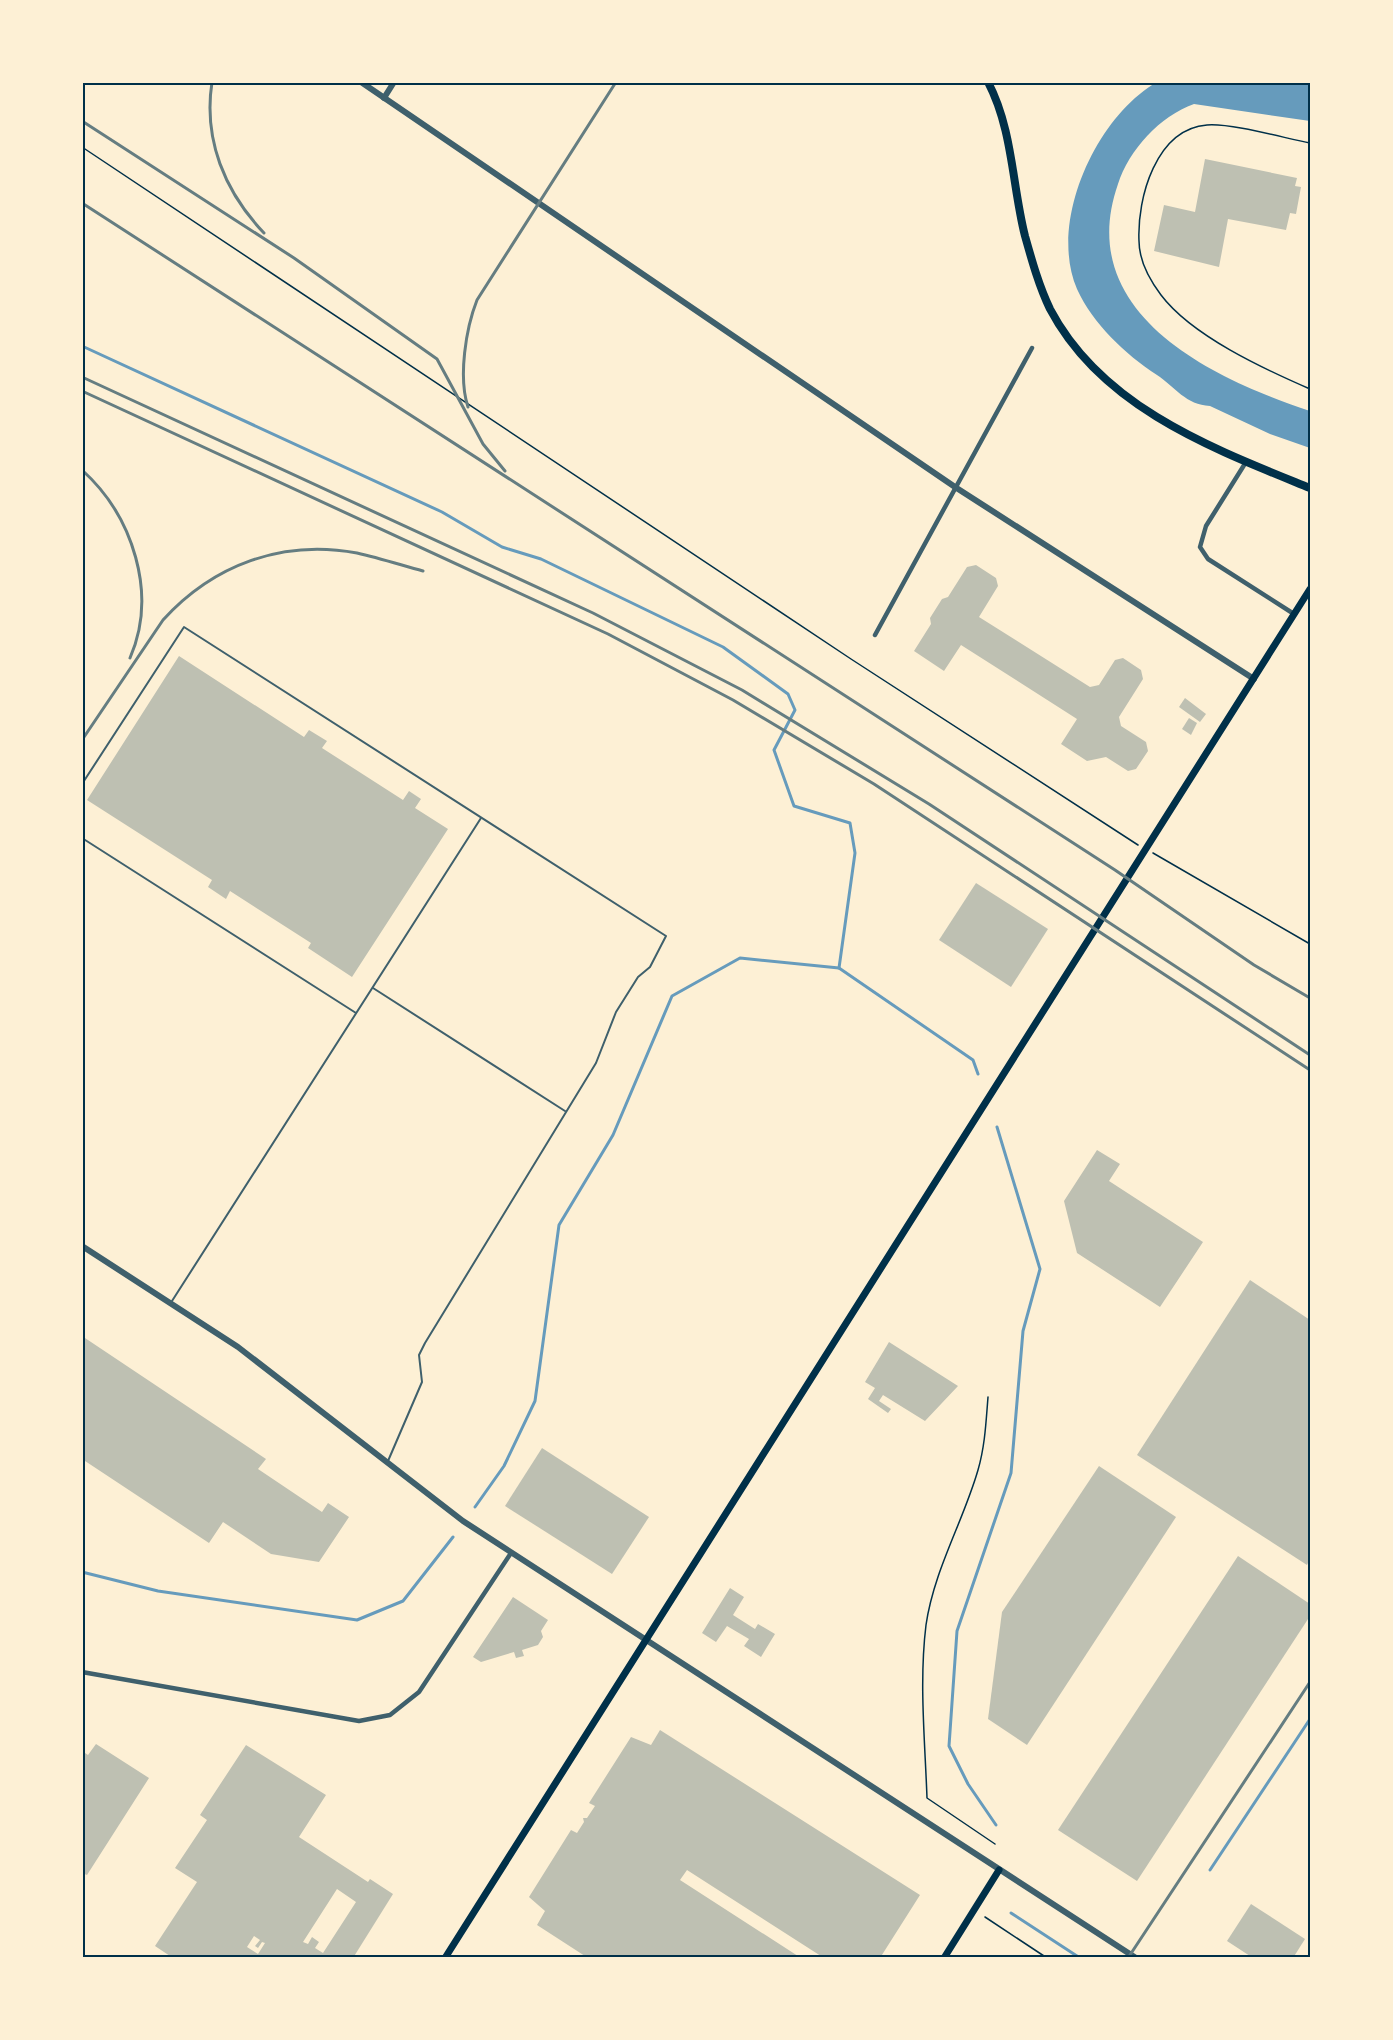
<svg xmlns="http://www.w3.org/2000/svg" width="1393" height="2040" viewBox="0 0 1393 2040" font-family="Raleway,sans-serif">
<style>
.water{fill:#669bbc}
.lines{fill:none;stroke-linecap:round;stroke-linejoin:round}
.stream{stroke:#669bbc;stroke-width:3}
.building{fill:#bec0b2;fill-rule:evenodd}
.path{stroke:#003049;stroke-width:1.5}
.service{stroke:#3f606c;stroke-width:2}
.minor{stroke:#3f606c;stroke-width:4.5}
.tertiary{stroke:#3f606c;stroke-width:6}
.secondary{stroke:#003049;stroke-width:7}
.primary{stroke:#003049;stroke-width:8}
.rail{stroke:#657d81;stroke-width:3}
.neatline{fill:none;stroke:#003049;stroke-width:2}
</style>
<rect width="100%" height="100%" fill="#fdf0d5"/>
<path class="water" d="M1157 82 1310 83V121L1194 104C1160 116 1129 150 1118 184 1073 313 1211 378 1310 411V448L1270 434 1210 406C1186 405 1175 387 1157 375 1125 354 1093 324 1077 289 1048 222 1096 117 1157 82Z"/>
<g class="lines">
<g class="stream">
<polyline points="82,346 442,512 502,547 541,559 723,647 788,694 795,710 774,750 794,806 850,823 855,853 839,968"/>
<polyline points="475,1507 504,1466 535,1401 559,1225 613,1135 672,996 740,958 839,968 973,1060 978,1074"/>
<polyline points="82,1572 158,1591 357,1620 403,1601 453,1537"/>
<polyline points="996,1825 968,1784 949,1746 957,1631 1011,1473 1023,1331 1040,1269 997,1127"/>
<polyline points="1210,1870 1310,1719"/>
<polyline points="1011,1913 1080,1958"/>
</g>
</g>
<g class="building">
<polygon points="1205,159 1297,178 1295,186 1301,187 1296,214 1290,213 1286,230 1228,219 1219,267 1154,251 1164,205 1195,212"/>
<polygon points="976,565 996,578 998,586 979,617 1090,687 1099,685 1115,660 1123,658 1141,670 1143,679 1119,717 1121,726 1146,742 1148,751 1136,769 1128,771 1106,757 1087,761 1061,744 1077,719 961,645 944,671 914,651 931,624 930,618 942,599 948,597 967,567"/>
<polygon points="179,656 304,737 309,730 327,741 322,748 403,800 409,791 421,799 415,808 448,829 352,977 308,948 311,943 230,891 226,899 208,887 212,880 87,800"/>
<polygon points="1185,698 1206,714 1200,722 1179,707"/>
<polygon points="1189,718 1197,723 1191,735 1182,729"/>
<polygon points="976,883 1048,929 1011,987 939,940"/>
<polygon points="1097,1150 1120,1164 1109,1181 1203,1242 1160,1307 1077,1253 1064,1201"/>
<polygon points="1250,1280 1310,1320 1310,1559 1307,1565 1137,1455"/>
<polygon points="82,1336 266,1459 258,1469 322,1512 328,1503 349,1517 319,1562 271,1554 223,1522 209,1543 82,1459"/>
<polygon points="889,1342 958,1386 925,1421 883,1395 879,1401 891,1409 888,1413 868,1399 875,1388 865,1382"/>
<polygon points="542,1448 649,1517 612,1574 505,1506"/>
<polygon points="1099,1466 1176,1517 1027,1745 988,1719 1002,1612"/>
<polygon points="1238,1556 1310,1604 1310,1616 1137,1881 1058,1830"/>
<polygon points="730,1588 744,1597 733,1615 755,1629 758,1624 775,1634 761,1657 744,1646 749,1639 727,1626 716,1642 702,1633"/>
<polygon points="513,1597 548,1620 541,1631 543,1637 538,1645 522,1650 524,1656 516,1658 514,1652 481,1662 473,1657"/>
<polygon points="660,1730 920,1895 880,1958 824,1958 687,1870 680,1880 801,1958 588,1958 537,1925 545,1911 529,1897 571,1830 577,1833 584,1822 583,1818 587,1818 595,1806 589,1803 631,1737 651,1745"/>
<polygon points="96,1744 149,1778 87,1875 82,1873 82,1751 88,1755"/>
<path d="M246 1745 326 1795 299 1837 368 1882 370 1879 393 1894 353 1958H173L155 1946 197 1882 175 1868 207 1820 200 1815ZM337 1889 356 1902 323 1953 315 1948 319 1942 312 1937 308 1944 303 1942ZM254 1936 260 1940 255 1946 258 1948 262 1942 265 1943 258 1954 247 1947Z"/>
<polygon points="1251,1904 1305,1939 1293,1958 1253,1958 1227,1941"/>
</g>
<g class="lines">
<g class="path">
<path d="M1310 143C1284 138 1231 123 1207 125 1156 129 1137 198 1139 241 1139 260 1149 279 1161 295 1192 336 1264 369 1310 389"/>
<polyline points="82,147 851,659 1138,845"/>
<polyline points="1153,853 1310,944"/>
<path d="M988 1397C986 1422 985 1446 978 1470 963 1522 934 1570 926 1625 919 1682 925 1741 927 1798L995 1844"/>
<polyline points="985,1917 1047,1958"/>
</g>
<g class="service">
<polyline points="82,784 184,627 666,936 650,967 638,977 616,1012 596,1063 425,1343 419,1355 422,1382 388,1461"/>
<polyline points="82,838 356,1013"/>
<polyline points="373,988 565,1111"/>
<polyline points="172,1301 481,818"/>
</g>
<g class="minor">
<polyline points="1246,462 1206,526 1200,547 1208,559 1294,614"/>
<polyline points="875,635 1032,348"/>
<polyline points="82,1672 359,1721 390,1715 419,1692 511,1553"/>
</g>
<g class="tertiary">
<polyline points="361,82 955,487 1254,679"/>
<polyline points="384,98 394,82"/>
<polyline points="82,1246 238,1347 463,1521 1136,1958"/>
</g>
<g class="secondary">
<polyline points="445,1958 1310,589"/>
<polyline points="944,1958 999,1870"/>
</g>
<path class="primary" d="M988 82C1013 130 1012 185 1025 236 1032 261 1039 286 1050 309 1102 408 1214 449 1310 488"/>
<g class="rail">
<path d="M212 82C203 140 225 192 264 233"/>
<polyline points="82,121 294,258 437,359 483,444 505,471"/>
<polyline points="82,203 1115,870 1254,965 1310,998"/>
<polyline points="82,377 593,613 742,690 929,804 1310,1055"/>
<polyline points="82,391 608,634 733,700 874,784 1310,1070"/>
<path d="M468 407C458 377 466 328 477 300L616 82"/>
<path d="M82 470C133 516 158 594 130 658"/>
<path d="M82 740 163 620C213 565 282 539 357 553 379 558 401 565 423 571"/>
<polyline points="1128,1958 1310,1682"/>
</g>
</g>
<rect width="1393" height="2040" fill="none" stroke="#fdf0d5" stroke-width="168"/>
<rect x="84" y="84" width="1225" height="1872" class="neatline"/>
</svg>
